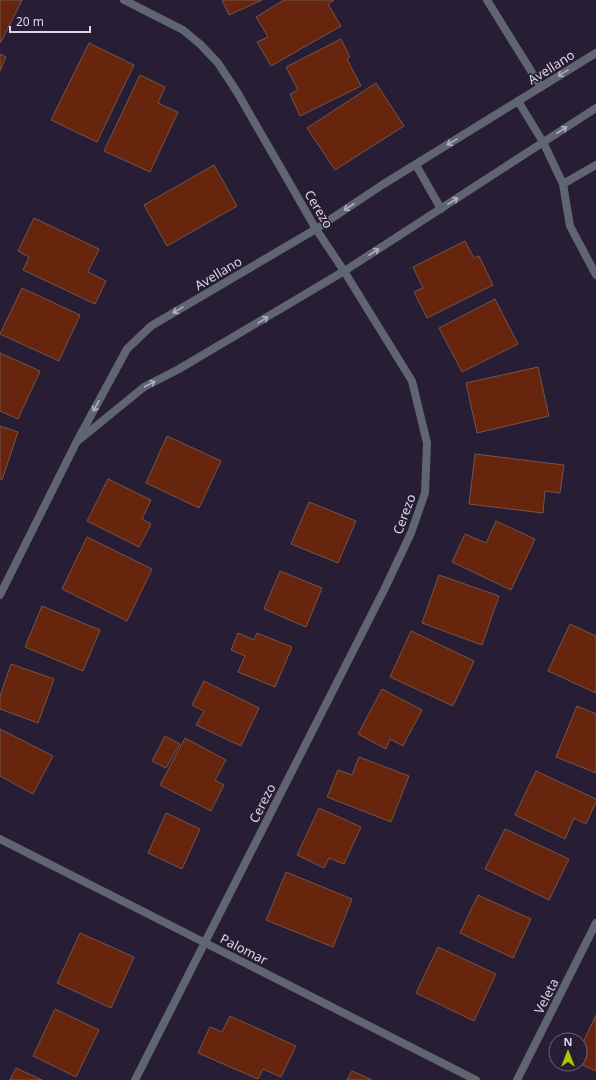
<svg xmlns="http://www.w3.org/2000/svg" width="596" height="1080" viewBox="0 0 596 1080" font-family="'Noto Sans',sans-serif">
<style>
.building{fill:#67250e;stroke:#73554b}
.lines{fill:none;stroke-linecap:round;stroke-linejoin:round}
.lane{stroke:#5f6571;stroke-width:8}
.street{stroke:#5f6571;stroke-width:8}
.oneway{stroke:#b0aebc}
.labels{text-anchor:middle;stroke-width:3;stroke-linejoin:round;paint-order:stroke}
.street-label{font-size:13px;fill:#dcd6e5;stroke:#271d34}
</style>
<rect width="100%" height="100%" fill="#271d34"/>
<g class="building">
<polygon points="0,0 22,0 1,42 0,42"/>
<polygon points="222,0 262,0 229,15"/>
<polygon points="284,0 334,0 328,4 341,26 271,66 257,42 268,37 256,17"/>
<polygon points="341,39 350,57 347,59 361,86 300,116 290,94 298,90 286,67"/>
<polygon points="89,43 134,65 97,142 51,120"/>
<polygon points="0,54 6,57 0,71"/>
<polygon points="140,75 165,87 158,103 178,112 150,172 104,151"/>
<polygon points="376,83 404,126 335,170 307,128"/>
<polygon points="214,165 237,206 167,246 144,205"/>
<polygon points="34,218 99,249 88,272 106,281 95,304 23,270 29,257 18,251"/>
<polygon points="465,241 474,258 479,256 493,285 427,318 414,292 423,288 413,267"/>
<polygon points="22,288 80,315 59,361 0,334"/>
<polygon points="495,299 518,344 462,372 439,328"/>
<polygon points="0,353 40,371 18,419 0,411"/>
<polygon points="538,367 549,416 477,433 466,383"/>
<polygon points="0,426 18,432 2,480 0,479"/>
<polygon points="167,436 221,461 199,508 146,483"/>
<polygon points="475,454 564,465 560,493 545,491 543,513 469,504"/>
<polygon points="108,479 151,500 142,519 151,524 139,547 87,521"/>
<polygon points="309,502 356,521 338,563 291,544"/>
<polygon points="496,521 535,539 511,590 452,562 465,534 486,543"/>
<polygon points="87,537 152,569 127,621 62,589"/>
<polygon points="280,571 322,588 306,627 264,609"/>
<polygon points="439,575 499,596 482,645 422,623"/>
<polygon points="42,606 100,630 83,671 25,647"/>
<polygon points="570,624 596,636 596,693 548,671"/>
<polygon points="411,631 474,661 453,706 390,677"/>
<polygon points="238,633 254,640 257,633 292,647 275,687 238,672 245,656 231,650"/>
<polygon points="11,664 54,679 38,723 0,709 0,696"/>
<polygon points="204,681 259,708 241,746 196,725 204,711 192,705"/>
<polygon points="382,689 422,710 403,746 390,739 386,749 358,734"/>
<polygon points="577,706 596,714 596,773 556,757"/>
<polygon points="0,729 53,756 33,794 0,776"/>
<polygon points="165,736 180,744 166,768 152,761"/>
<polygon points="185,738 226,760 215,780 224,785 211,811 160,785"/>
<polygon points="359,757 409,776 391,822 327,797 338,770 352,775"/>
<polygon points="536,771 596,799 596,802 586,824 574,818 565,839 515,815"/>
<polygon points="319,808 361,827 344,864 329,858 324,868 297,855"/>
<polygon points="166,813 200,829 182,869 148,853"/>
<polygon points="505,829 569,859 549,900 485,869"/>
<polygon points="286,872 352,899 333,947 266,920"/>
<polygon points="478,895 531,919 513,958 460,933"/>
<polygon points="80,933 134,957 111,1008 57,983"/>
<polygon points="438,947 496,974 474,1021 416,993"/>
<polygon points="55,1009 99,1030 76,1077 33,1056"/>
<polygon points="596,1015 596,1071 580,1064 580,1049"/>
<polygon points="230,1016 296,1046 281,1077 263,1069 258,1079 198,1053 210,1027 222,1032"/>
<polygon points="16,1068 42,1080 10,1080"/>
<polygon points="352,1071 372,1080 347,1080"/>
</g>
<g class="lines">
<g class="lane">
<polyline points="487,0 541,87"/>
<polyline points="543,142 563,184 570,226 596,275"/>
<polyline points="563,184 596,165"/>
</g>
<g class="street">
<polyline points="124,0 183,30 200,44 218,63 237,92 316,229 344,271 412,381 427,443 425,493 411,533 384,590 135,1080"/>
<polyline points="518,101 543,142"/>
<polyline points="416,165 441,209"/>
<polyline points="79,440 144,387 179,369 346,270 596,108"/>
<polyline points="0,595 76,443 127,349 151,326 316,229 382,185 596,53"/>
<polyline points="0,839 476,1080"/>
<polyline points="517,1080 596,923"/>
</g>
</g>
<defs><path id="oneway-shaft" d="M-6 0H5M1.5-3L5.5 0L1.5 3" fill="none" stroke-width="1.6" stroke-linecap="round" stroke-linejoin="round"/></defs>
<g class="oneway">
<use href="#oneway-shaft" transform="translate(563 73) rotate(148)"/>
<use href="#oneway-shaft" transform="translate(562 130) rotate(-33)"/>
<use href="#oneway-shaft" transform="translate(452 142) rotate(148)"/>
<use href="#oneway-shaft" transform="translate(453 201) rotate(-33)"/>
<use href="#oneway-shaft" transform="translate(349 207) rotate(147)"/>
<use href="#oneway-shaft" transform="translate(374 252) rotate(-33)"/>
<use href="#oneway-shaft" transform="translate(178 310) rotate(149)"/>
<use href="#oneway-shaft" transform="translate(263 320) rotate(-31)"/>
<use href="#oneway-shaft" transform="translate(150 384) rotate(-28)"/>
<use href="#oneway-shaft" transform="translate(96 406) rotate(119)"/>
</g>
<g class="labels">
<g class="street-label">
<text transform="translate(551 67) rotate(-32)" y="5">Avellano</text>
<text transform="translate(319 209) rotate(59)" y="5">Cerezo</text>
<text transform="translate(218 273) rotate(-31)" y="5">Avellano</text>
<text transform="translate(404 514) rotate(-70)" y="5">Cerezo</text>
<text transform="translate(262 803) rotate(-63)" y="5">Cerezo</text>
<text transform="translate(244 949) rotate(27)" y="5">Palomar</text>
<text transform="translate(546 996) rotate(-63)" y="5">Veleta</text>
</g>
</g>
<g transform="translate(568 1052)"><circle r="19" fill="#271d34" stroke="#6f677b"/>
<path d="M0-3L7 15L0 10L-7 15Z" fill="#afc506"/>
<text y="-6" font-size="11" font-weight="bold" text-anchor="middle" fill="#dcd6e5">N</text>
</g>
<path d="M10 26v6h80v-6" fill="none" stroke="#dcd6e5" stroke-width="2"/>
<text x="16" y="26" font-size="12" fill="#dcd6e5" stroke="#271d34" stroke-width="3" paint-order="stroke">20 m</text>
</svg>
